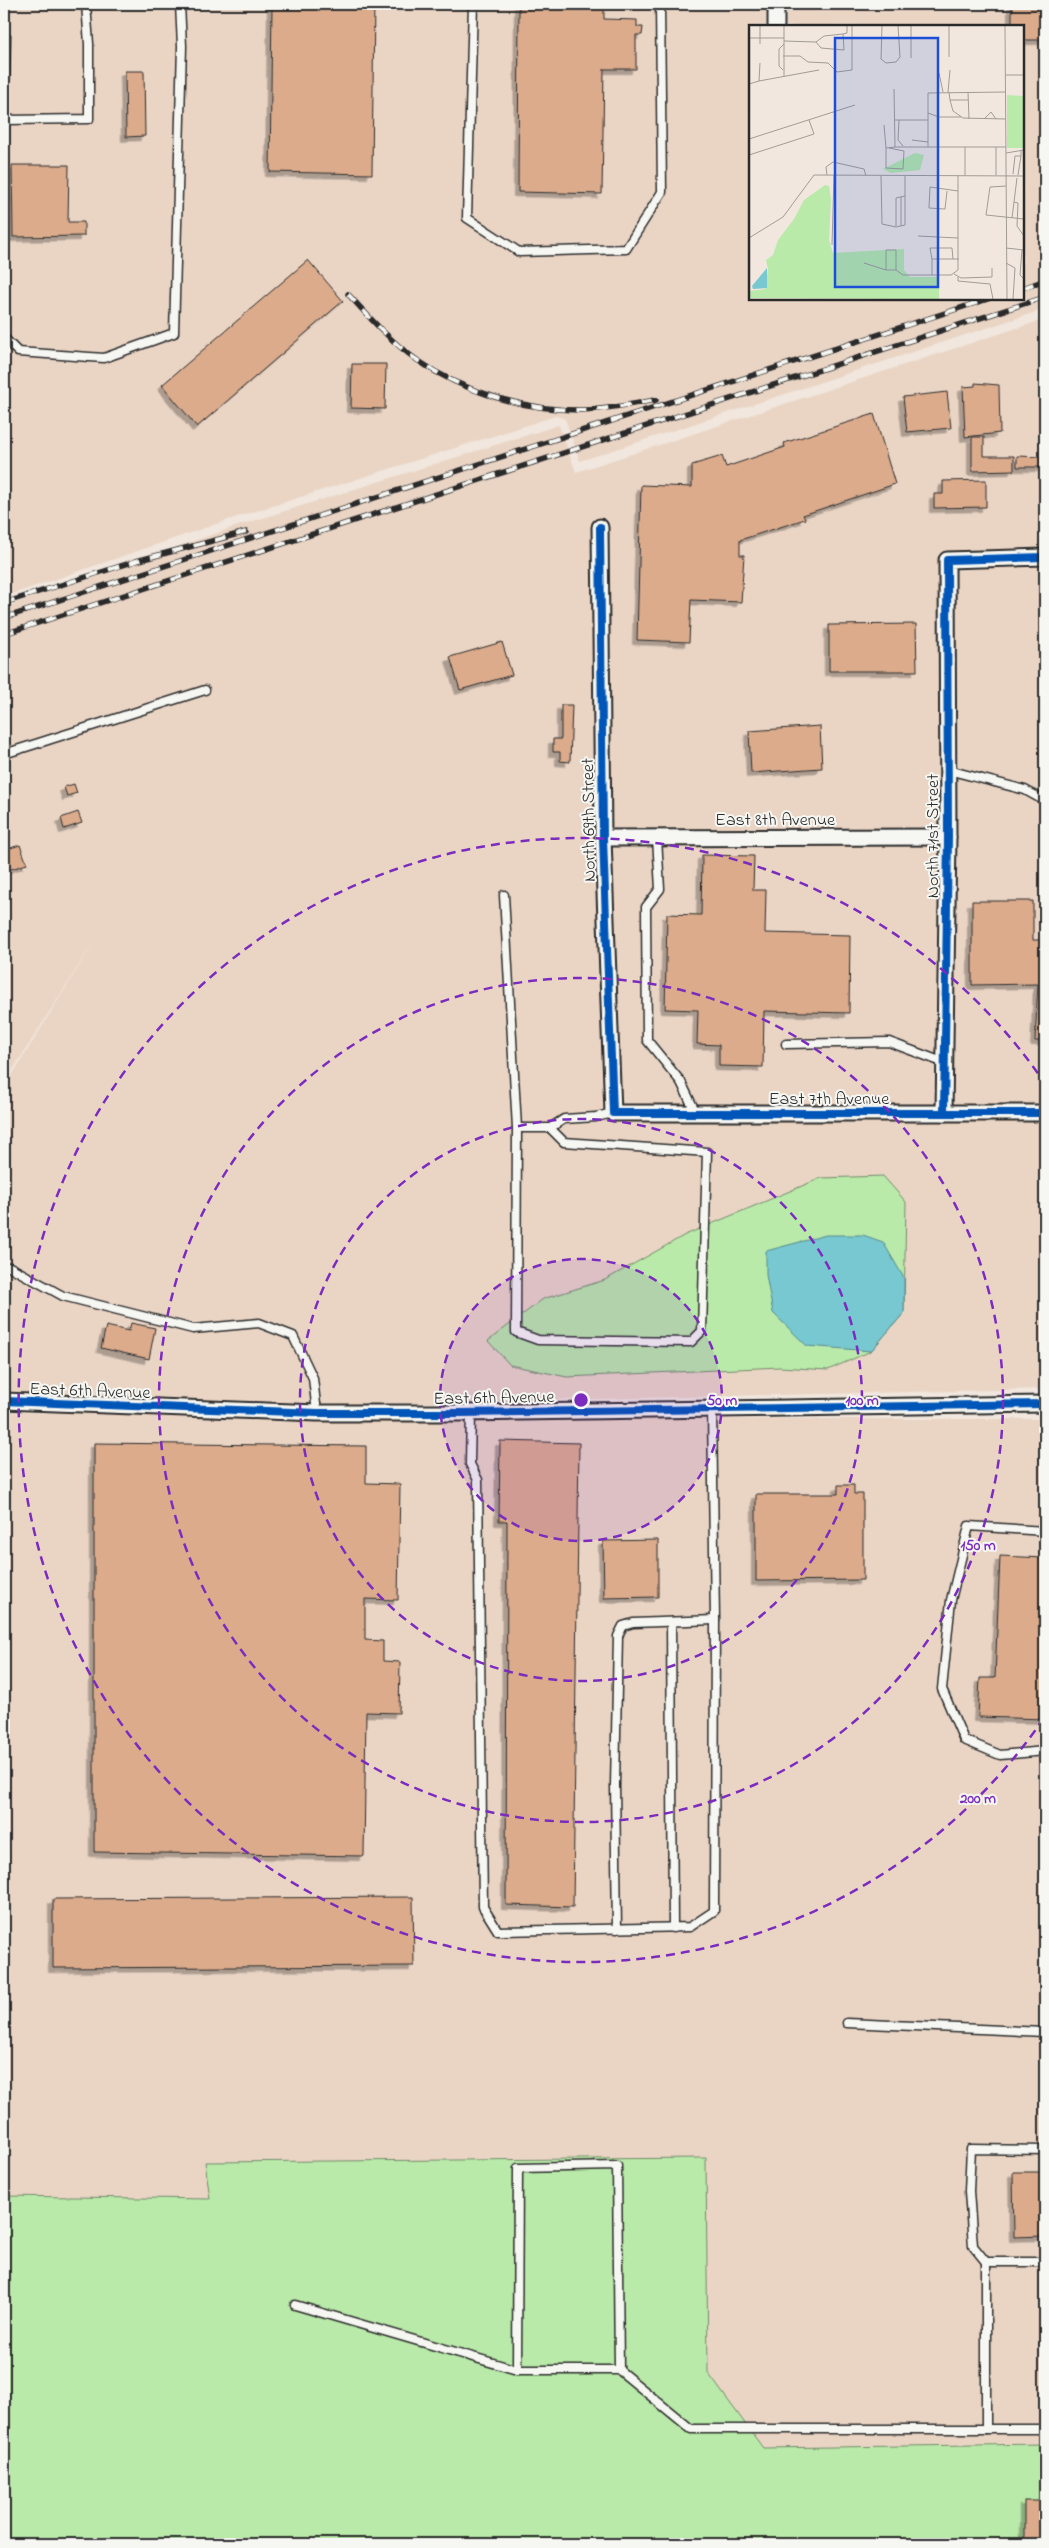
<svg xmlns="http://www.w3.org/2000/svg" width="1049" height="2548" viewBox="0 0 1049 2548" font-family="'Indie Flower',sans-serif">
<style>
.built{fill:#ead5c5}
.green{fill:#b9eaa9;stroke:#728a6a}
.water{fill:#77c8d0;stroke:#59898e}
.building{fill:#dbab8c;stroke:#2b2b2b;filter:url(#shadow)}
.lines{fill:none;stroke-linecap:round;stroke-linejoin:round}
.lane-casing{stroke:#2b2b2b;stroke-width:11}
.street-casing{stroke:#2b2b2b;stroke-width:19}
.lane{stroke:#f6f6f2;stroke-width:8}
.street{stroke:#f6f6f2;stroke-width:15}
.rail-casing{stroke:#2b2b2b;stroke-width:5.5}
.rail{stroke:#f6f6f2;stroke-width:4;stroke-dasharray:11;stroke-linecap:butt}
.cycleway-casing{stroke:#f6f6f2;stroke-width:11}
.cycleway{stroke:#0057b8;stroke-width:8}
.ring{fill:none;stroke:#7b2cbf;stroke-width:2.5;stroke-dasharray:9 6}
.labels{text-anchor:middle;stroke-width:4;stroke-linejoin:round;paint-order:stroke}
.street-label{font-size:18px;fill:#2b2b2b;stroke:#f6f6f2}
.inset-road{fill:none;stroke:#a29c96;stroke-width:1}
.view{fill:#1d4ed8;fill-opacity:0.15;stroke:#1d4ed8;stroke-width:2.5}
.inset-edge{fill:none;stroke:#2b2b2b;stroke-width:2.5}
.centre{fill:#7b2cbf;stroke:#f6f6f2;stroke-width:2.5}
.ring-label{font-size:15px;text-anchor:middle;font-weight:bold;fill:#7b2cbf;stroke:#f6f6f2;stroke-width:4;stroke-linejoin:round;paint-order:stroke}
</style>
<defs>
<filter id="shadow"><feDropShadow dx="-4.5" dy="4.5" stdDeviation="0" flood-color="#0004"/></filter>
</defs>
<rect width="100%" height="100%" fill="#f1e7de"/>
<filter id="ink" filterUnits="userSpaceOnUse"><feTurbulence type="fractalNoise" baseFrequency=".02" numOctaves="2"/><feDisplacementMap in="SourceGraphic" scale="10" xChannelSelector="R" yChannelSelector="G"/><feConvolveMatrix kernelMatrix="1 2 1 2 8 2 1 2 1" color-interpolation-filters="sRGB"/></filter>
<g filter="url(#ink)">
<g class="built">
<polygon points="4,4 767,4 766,26 750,26 750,299 1023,299 1023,26 786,26 786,4 1045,4 1045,309 580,461 565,419 556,416 228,520 4,597"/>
<polygon points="1045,319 1045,1389 5,1412 486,1419 1045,1419 1045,2544 4,2544 4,1088 95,940 4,1084 4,607 231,528 559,425 576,472"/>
</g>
<g class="green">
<polygon points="883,1176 906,1202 904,1313 871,1351 828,1370 780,1367 567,1377 510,1365 488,1341 543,1299 605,1280 685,1235 821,1178"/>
<polygon points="706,2158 708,2373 763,2448 1045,2444 1045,2544 4,2544 4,2196 210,2199 205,2162"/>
</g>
<polygon class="water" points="826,1235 863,1235 883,1242 904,1278 904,1313 871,1351 807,1346 773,1313 766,1275 766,1251"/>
<g class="building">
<polygon points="272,4 374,4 372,174 270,172"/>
<polygon points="519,4 604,4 604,19 637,20 637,27 643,27 642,35 636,35 636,69 604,69 602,194 518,192"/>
<polygon points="1012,4 1045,4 1045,40 1023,40 1023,26 1012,26"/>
<polygon points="4,35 11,35 10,81 4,81"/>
<polygon points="125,71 144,71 145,136 126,137"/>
<polygon points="12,165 69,165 68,222 84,222 84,236 13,237"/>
<polygon points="308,260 343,301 197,427 162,385"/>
<polygon points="352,364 386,364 385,409 351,408"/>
<polygon points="975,383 999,385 1000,433 965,437 963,387 975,386"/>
<polygon points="947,392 951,428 907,432 903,397"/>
<polygon points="874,414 895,484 803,515 805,519 740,540 740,555 744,555 741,602 691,600 689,642 637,640 641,485 692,487 692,465 722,456 726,467 785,447 784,443"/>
<polygon points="972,437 984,437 984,456 1014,456 1014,470 972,471"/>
<polygon points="1017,456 1043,457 1043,467 1017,467"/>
<polygon points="986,480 986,507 934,508 934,494 943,494 943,481"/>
<polygon points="916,624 917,671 829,671 829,625"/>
<polygon points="502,642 512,675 460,690 450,657"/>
<polygon points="561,705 572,705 570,762 560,761 560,752 553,752 553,739 561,739"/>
<polygon points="820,726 822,768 751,773 749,731"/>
<polygon points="74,784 77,793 67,796 64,787"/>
<polygon points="78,812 82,823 64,829 61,818"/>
<polygon points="20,845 27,864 5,871 4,850"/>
<polygon points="702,855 754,856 753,890 766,890 765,933 850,935 849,1013 764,1011 763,1067 719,1066 719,1045 697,1044 698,1010 665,1009 667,914 701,915"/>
<polygon points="4,874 8,885 4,886"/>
<polygon points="972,901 1033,901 1033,940 1041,940 1040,953 1045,953 1045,1041 1035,1041 1038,984 972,985"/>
<polygon points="131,1323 155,1328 149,1359 101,1348 106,1326 129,1331"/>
<polygon points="500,1441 579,1443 573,1907 506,1905 507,1521 499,1521"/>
<polygon points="94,1443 366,1446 366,1483 400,1484 398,1600 365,1599 365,1640 383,1641 383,1661 400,1662 399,1713 366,1712 364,1856 94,1852"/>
<polygon points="838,1485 854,1485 854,1494 863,1494 863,1580 756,1581 756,1494 838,1494"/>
<polygon points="658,1540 658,1597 604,1598 603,1541"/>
<polygon points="1000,1556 1045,1558 1045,1719 978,1717 980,1678 995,1678"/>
<polygon points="413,1897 414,1966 53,1968 53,1899"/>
<polygon points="1013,2172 1045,2172 1045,2236 1014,2237"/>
<rect x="1024" y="2501" width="21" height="43"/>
</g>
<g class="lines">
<defs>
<g id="lane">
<polyline points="473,4 467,218 519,252 626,249 662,192 660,4"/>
<polyline points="4,120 89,119 89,44 86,4"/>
<polyline points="4,338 18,352 104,358 174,333 182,46 180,4"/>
<polyline points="4,754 205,690"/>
<polyline points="948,770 1025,790 1045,801"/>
<polyline points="657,838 660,889 646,907 647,1040 681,1082 696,1113"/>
<polyline points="504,895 517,1128"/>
<polyline points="786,1044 889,1042 945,1063"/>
<polyline points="550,1128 564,1142 707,1152 702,1331 691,1342 538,1340 516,1332 517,1128 550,1128 564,1119 596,1117 613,1113"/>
<polyline points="4,1267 10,1267 63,1296 193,1329 259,1323 293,1336 313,1378 317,1413"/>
<polyline points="471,1413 470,1464 478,1480 483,1907 498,1931 690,1927 714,1911 715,1620 712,1409"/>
<polyline points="1045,1531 969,1526 951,1600 942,1689 964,1740 1000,1755 1045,1751"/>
<polyline points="671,1622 673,1928"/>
<polyline points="617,1929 615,1785 618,1636 623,1626 633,1623 715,1620"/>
<polyline points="847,2023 1045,2032"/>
<polyline points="986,2262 973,2246 969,2191 971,2149 1045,2150"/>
<polyline points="295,2305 517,2370"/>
<polyline points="619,2370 517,2370 518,2168 617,2166 619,2370 691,2429 1045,2429"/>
<polyline points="986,2429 986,2262 1045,2262"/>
</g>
<g id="street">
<polyline points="776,26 776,4"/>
<polyline points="600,527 603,838 613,1113 1045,1113"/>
<polyline points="603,838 948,837"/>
<polyline points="944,1113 948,837 947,560 1045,557"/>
<polyline points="4,1401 317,1413 460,1413 1045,1404"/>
</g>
</defs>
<use href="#lane" class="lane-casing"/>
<use href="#street" class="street-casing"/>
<use href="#lane" class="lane"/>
<use href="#street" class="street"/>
<defs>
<g id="rail">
<polyline points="1023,288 1045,280"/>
<path d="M348 294C369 317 391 342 417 360 463 392 524 410 580 410 605 410 631 404 656 400"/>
<polyline points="4,603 136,561 246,532"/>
<polyline points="4,618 988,299"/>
<polyline points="4,634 1045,297"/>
</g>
</defs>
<use href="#rail" class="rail-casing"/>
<use href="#rail" class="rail"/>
<defs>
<g id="cycleway">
<polyline points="600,527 603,838 613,1113 1045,1113"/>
<polyline points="944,1113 948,837 947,560 1045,557"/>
<polyline points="4,1401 317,1413 460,1413 1045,1404"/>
</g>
</defs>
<use href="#cycleway" class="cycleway-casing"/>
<use href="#cycleway" class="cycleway"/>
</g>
</g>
<circle cx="581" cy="1400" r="141" fill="#7b2cbf" fill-opacity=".12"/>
<g class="ring">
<circle cx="581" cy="1400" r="141"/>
<circle cx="581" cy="1400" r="281"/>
<circle cx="581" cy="1400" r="422"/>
<path d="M1044 1718A562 562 0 1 1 1044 1082"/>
</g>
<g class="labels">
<g class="street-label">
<text x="775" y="825">East 8th Avenue</text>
<text transform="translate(588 820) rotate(-91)" y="6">North 69th Street</text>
<text transform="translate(932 836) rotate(-90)" y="6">North 71st Street</text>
<text x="829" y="1104">East 7th Avenue</text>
<text transform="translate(90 1390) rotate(2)" y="6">East 6th Avenue</text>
<text transform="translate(494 1397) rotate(-1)" y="6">East 6th Avenue</text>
</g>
</g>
<g transform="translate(749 25)">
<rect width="275" height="275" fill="#f1e7de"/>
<path d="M258 70 275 71V123H258ZM166 128 175 130 171 145 142 148 134 144ZM76 160 80 161 82 174 80 215 84 228 155 224V245L161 252H190V274L0 273V266L16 264 19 244 17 235 24 230 29 215 45 194 55 175Z" fill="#b9eaa9"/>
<path d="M18 243V263L4 264 3 261Z" fill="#77c8d0"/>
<path class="inset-road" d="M11 1V19M133 1 132 34 137 38 147 37 151 32 149 1M200 1V32M256 1 258 274M0 13H35M35 16 67 17 75 11 94 9M67 17 72 23 95 25 94 9 98 8V1M34 31H51L59 37 79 38 88 47 103 45V1M162 33V1M34 45 30 41V24L35 19M190 48 194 67M257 50H275M35 51V1M10 56 70 45M0 59 10 56 11 38M145 64 146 122M199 67 201 45M200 67 201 75H219M219 67 220 94M201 75 204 86 214 93 257 94M179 88 190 92H212M235 94 242 87 247 94M145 95H179M150 95 149 115 154 121M135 100 137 123M0 114 106 80M163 115 179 117M179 122V68L257 67M216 122V150M247 122V150M140 123 155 126 154 144 137 143V123L146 122H257M257 128 275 125M0 130 65 109 60 95M264 149 266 131H272V125M78 150 77 142 84 137 115 144 117 151M269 150 272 131M132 151 133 199 147 202 156 200V151M257 161 241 162 237 190 275 194M198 166 196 184 180 183 181 162 209 166M152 172V201M265 177 269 178 268 201 275 211M263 193 268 153M147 201V173L156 171M169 211 209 213M0 213 34 192 65 150 275 151M83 220 85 150M257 223 275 225M273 225 271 250 275 254M183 234 181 223H203L204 234M115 238 137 245M257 238 266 243 264 274M147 245H137V225H147V245L154 250H202L209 245V150M205 249 212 253 243 252V243M183 250V234H210M209 252V256L241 259 244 274"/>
<path class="view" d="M86 13H189V262H86Z"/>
<rect width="275" height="275" class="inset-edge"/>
</g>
<circle cx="581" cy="1400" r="8" class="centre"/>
<g class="ring-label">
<text x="722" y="1405">50 m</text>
<text x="862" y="1405">100 m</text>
<text x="978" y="1550">150 m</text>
<text x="978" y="1803">200 m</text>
</g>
<rect width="1049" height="2548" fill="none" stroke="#f6f6f2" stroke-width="20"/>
<rect x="10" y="10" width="1029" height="2528" fill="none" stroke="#2b2b2b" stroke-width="2" filter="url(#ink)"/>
</svg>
